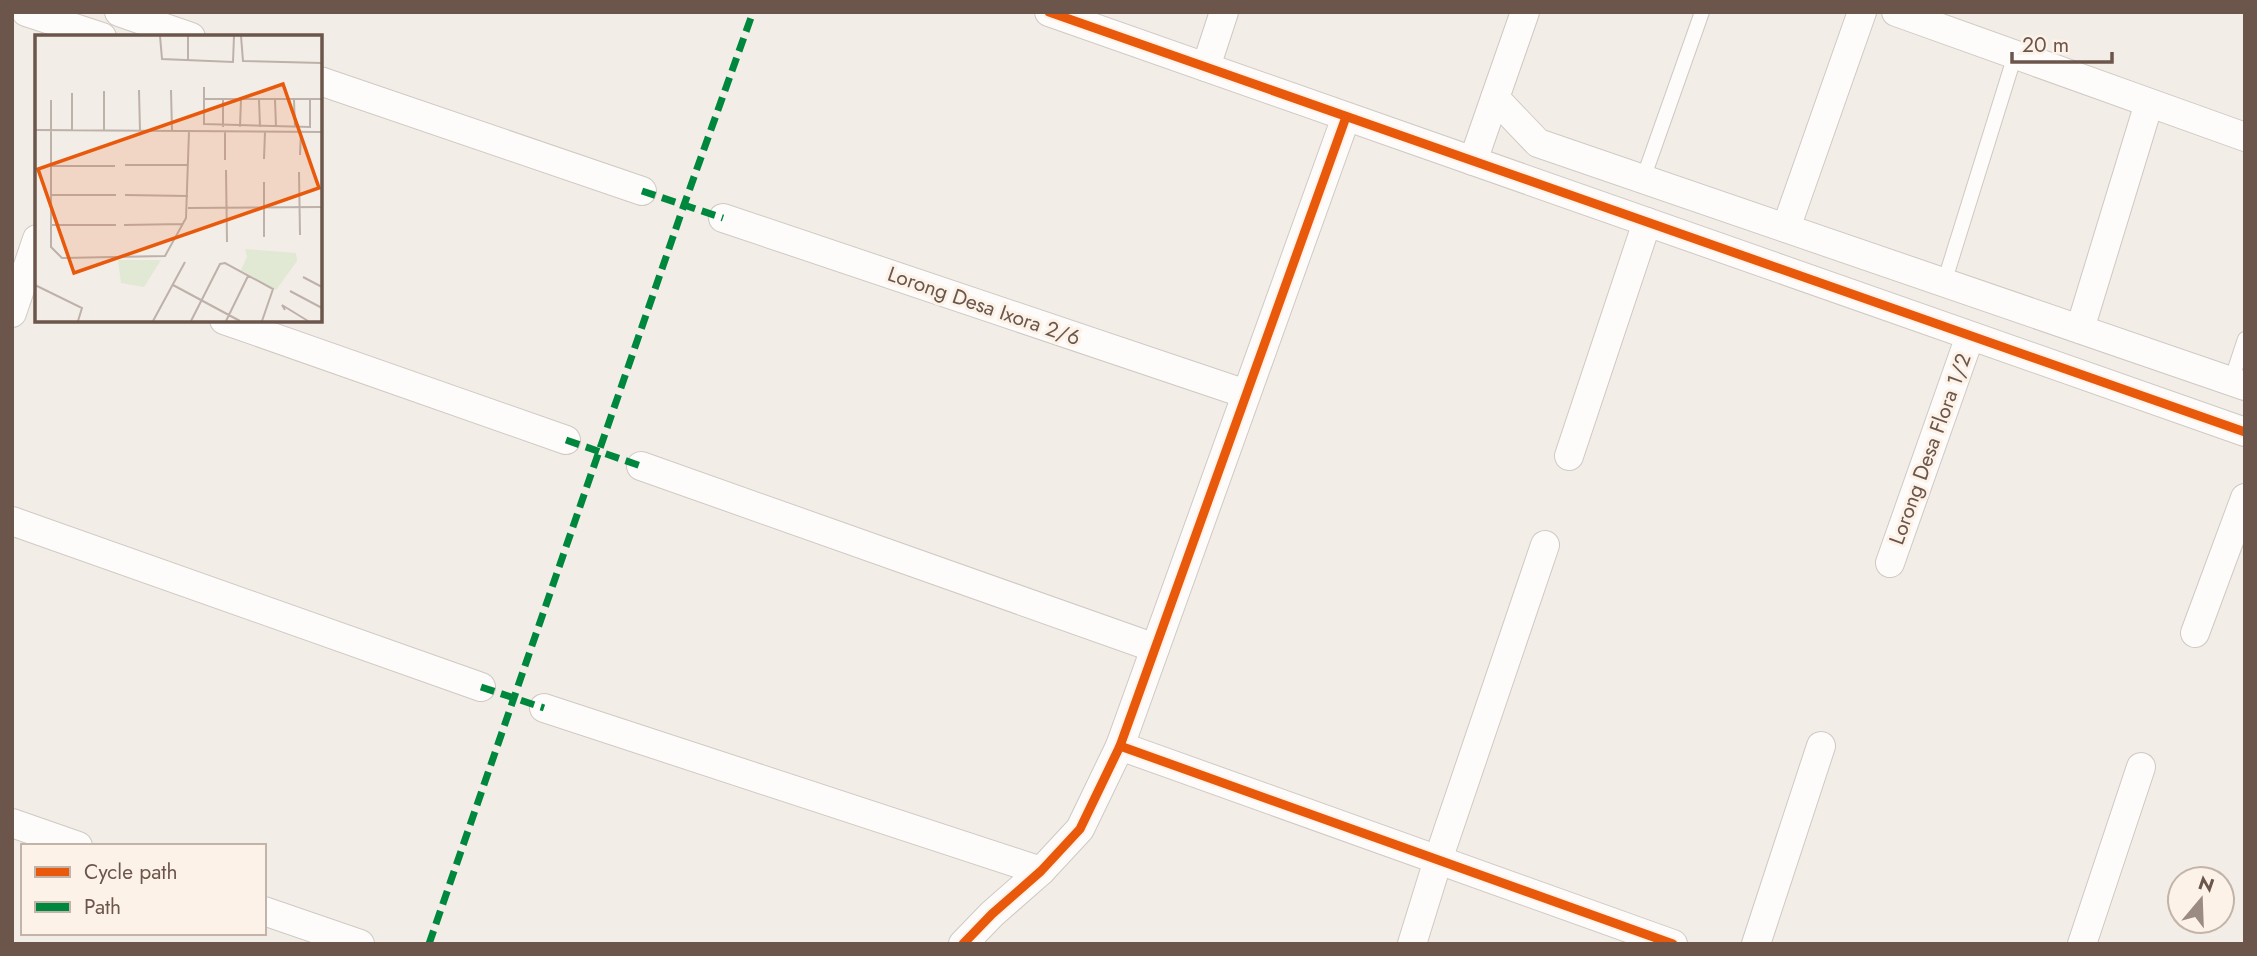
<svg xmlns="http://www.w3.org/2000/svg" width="2257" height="956" viewBox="0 0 2257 956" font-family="Jost,sans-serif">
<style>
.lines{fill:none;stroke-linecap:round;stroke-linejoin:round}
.lane-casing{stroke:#d0c9c3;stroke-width:16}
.street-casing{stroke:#d0c9c3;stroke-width:30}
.lane{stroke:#fdfcfb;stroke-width:14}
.street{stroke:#fdfcfb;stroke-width:28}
.quiet{stroke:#00873e;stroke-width:7;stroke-dasharray:14 7;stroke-linecap:butt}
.cycleway-casing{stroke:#fcf2e7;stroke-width:13}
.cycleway{stroke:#e8590c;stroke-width:9}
.labels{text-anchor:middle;stroke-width:6;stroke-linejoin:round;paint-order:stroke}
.street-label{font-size:21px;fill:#6c564c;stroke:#fcf2e7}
.inset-road{fill:none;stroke:#bdb1a9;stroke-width:2}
.view{fill:#e8590c;fill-opacity:0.15;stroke:#e8590c;stroke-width:3.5}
.inset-edge{fill:none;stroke:#6c564c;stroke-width:3.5}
</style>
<rect width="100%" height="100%" fill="#f3ede7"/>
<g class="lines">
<defs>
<g id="lane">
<polyline points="1643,179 1702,12"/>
<polyline points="1944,283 2015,55"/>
<polyline points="2231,381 2245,339"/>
</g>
<g id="street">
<polyline points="26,12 102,37"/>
<polyline points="119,12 191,37"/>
<polyline points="1049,12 2245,432"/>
<polyline points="1896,12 2245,137"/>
<polyline points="1206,67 1224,12"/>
<polyline points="320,81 642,191"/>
<polyline points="1495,98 1538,143 2245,386"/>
<polyline points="1473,161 1525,12"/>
<polyline points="723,218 1246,394"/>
<polyline points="1786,228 1862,12"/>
<polyline points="12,313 37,239"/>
<polyline points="224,320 566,440"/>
<polyline points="2080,329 2149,103"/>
<polyline points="1569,456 1647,222"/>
<polyline points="641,466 1155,648"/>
<polyline points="12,521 481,687"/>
<polyline points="1890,563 1970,336"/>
<polyline points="2195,633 2245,498"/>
<polyline points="544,708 1041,871"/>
<polyline points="1120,746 1673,944"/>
<polyline points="12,823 78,846"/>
<polyline points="264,911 360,944"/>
<polyline points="963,944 992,914 1041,871 1080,829 1120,746 1346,117"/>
<polyline points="1412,944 1438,860 1545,545"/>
<polyline points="1756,944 1821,746"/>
<polyline points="2082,944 2141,767"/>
</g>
</defs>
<use href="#lane" class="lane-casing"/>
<use href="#street" class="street-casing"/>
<use href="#lane" class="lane"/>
<use href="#street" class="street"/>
<g class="quiet">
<polyline points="642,191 723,218"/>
<polyline points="566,440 641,466"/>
<polyline points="481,687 544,708"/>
<polyline points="429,944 684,205 753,12"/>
</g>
<defs>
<g id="cycleway">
<polyline points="1049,12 2245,432"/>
<polyline points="1120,746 1673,944"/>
<polyline points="963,944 992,914 1041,871 1080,829 1120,746 1346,117"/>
</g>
</defs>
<use href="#cycleway" class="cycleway-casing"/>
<use href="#cycleway" class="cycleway"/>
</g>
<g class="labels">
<g class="street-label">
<text transform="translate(984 306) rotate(19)" y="7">Lorong Desa Ixora 2/6</text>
<text transform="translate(1930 449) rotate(-70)" y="7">Lorong Desa Flora 1/2</text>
</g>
</g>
<g transform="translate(35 35)">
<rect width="287" height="287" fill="#f3ede7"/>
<path d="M210 214 261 218 262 226 241 255 206 235 212 222ZM126 225 109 252 86 248 83 225Z" fill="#e1e8d3"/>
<path class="inset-road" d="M125 1 127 24 198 27 199 1M153 1V26M206 1 208 26 287 28M104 55 105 96M136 55 137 96M69 56V96M37 58V95M169 64H287M16 65V212L27 223 130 221 151 183 154 96M224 65 225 92M240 65 241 92M259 65 260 92M169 89 275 92V65M169 90V52M188 92V64M205 92 206 64M0 95 287 97M190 96V125M265 120 266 97M229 124 230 97M90 130H153M16 131H80M191 135 192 207M264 137 265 200M229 147V202M16 160H81M90 160 153 161M153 173 287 172M16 190H81M89 190 148 189M268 242 287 252M0 250 47 273 43 286M138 250 205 286M255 256 287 273M250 275 247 270 273 286M118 286 150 227M156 286 185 229 190 228 238 254 227 286M191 286 213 241"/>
<path class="view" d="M248 49 284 153 39 238 3 134Z"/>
<rect width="287" height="287" class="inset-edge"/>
</g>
<rect width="2257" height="956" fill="none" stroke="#6c564c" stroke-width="28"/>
<rect x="21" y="844" width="245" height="91" fill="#fcf2e7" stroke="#c2b4a9" stroke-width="2"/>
<rect x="35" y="867" width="35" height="10" fill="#e8590c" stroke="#c2b4a9" stroke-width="2"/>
<text x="84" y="879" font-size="21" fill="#6c564c">Cycle path</text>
<rect x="35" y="902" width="35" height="10" fill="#00873e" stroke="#c2b4a9" stroke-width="2"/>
<text x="84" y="914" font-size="21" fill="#6c564c">Path</text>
<g transform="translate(2201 900) rotate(19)"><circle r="33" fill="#fcf2e7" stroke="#c2b4a9" stroke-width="2"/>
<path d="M0-5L12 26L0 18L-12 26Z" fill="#9b8b82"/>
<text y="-10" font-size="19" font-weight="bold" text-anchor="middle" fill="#6c564c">N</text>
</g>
<path d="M2012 52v10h100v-10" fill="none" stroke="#6c564c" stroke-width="3.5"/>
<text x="2022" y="52" font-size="21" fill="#6c564c" stroke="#fcf2e7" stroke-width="5" paint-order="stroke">20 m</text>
</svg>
